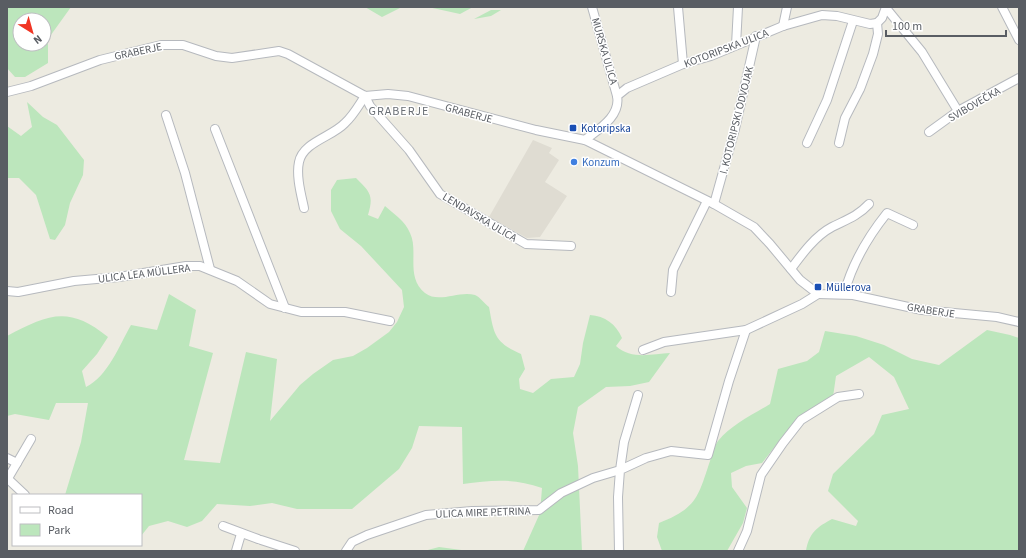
<svg xmlns="http://www.w3.org/2000/svg" width="1026" height="558" viewBox="0 0 1026 558" font-family="'Source Sans 3',sans-serif">
<style>
.education{fill:#dfdcd2}
.green{fill:#bce6bc;fill-rule:evenodd}
.lines{fill:none;stroke-linecap:round;stroke-linejoin:round}
.minor-casing{stroke:#b6b9be;stroke-width:10}
.minor{stroke:#fff;stroke-width:8}
.transit-dot{fill:#1a4fb4;stroke:#fff;stroke-width:1.5}
.shop-dot{fill:#3f7fe0;stroke:#fff;stroke-width:1.5}
.labels{text-anchor:middle;stroke-width:3;stroke-linejoin:round;paint-order:stroke}
.street-label{font-size:11px;fill:#595d63;stroke:#fff}
.transit-label{font-size:11px;fill:#164399;stroke:#fff;text-anchor:start}
.shop-label{font-size:11px;fill:#366cbe;stroke:#fff;text-anchor:start}
.neighbourhood-label{font-size:12px;letter-spacing:1px;fill:#6a6f75;stroke:#fff}
</style>
<rect width="100%" height="100%" fill="#edebe1"/>
<polygon class="education" points="533,140 552,148 549,153 559,160 545,182 567,196 540,237 527,238 489,217"/>
<g class="green">
<path d="M7 7H71L48 39V63L25 77H15L7 68ZM20 20H44V44H20Z"/>
<polygon points="365,7 402,7 382,17"/>
<polygon points="428,7 473,7 460,14"/>
<polygon points="491,10 501,10 491,16 474,19"/>
<polygon points="27,102 43,117 57,125 84,160 83,175 70,203 65,225 55,240 50,239 36,195 19,178 7,178 7,126 21,136 32,127"/>
<path d="M356 178C370 192 374 195 368 215L378 219 385 206C394 214 405 221 410 233 419 251 405 277 425 293 439 304 459 290 475 295 480 297 485 304 489 307 494 334 494 342 521 354L525 369 519 379 520 389 533 393 551 379 574 377 580 364 583 343 590 315C605 316 616 324 622 338L616 346C631 360 652 354 670 353L649 382 630 386 606 387 578 407 573 433 578 466 582 551H523L540 513 542 488C514 478 492 480 463 484L462 427 419 426 412 448 399 469 352 509H297L272 503 250 506 217 504 202 521 187 527 168 521 149 526 141 536V495H65L81 442 88 403H56L49 420 15 414 7 416V336C48 314 69 305 108 337L97 354 82 371 86 387C108 376 119 346 131 325L157 330 169 294 196 310 189 346 213 353 184 460 220 463 246 352 277 359 270 421 300 385 313 374 333 360 353 356 367 348 389 332 397 322 404 307 402 290 361 246 340 229 331 211V190L337 180Z"/>
<path d="M987 330 1010 335 1019 338V551H806C809 533 817 527 832 519L856 526 858 521 828 491 833 474 874 434 882 415 909 409 894 377 869 357 836 376 833 397 798 417 762 463 746 466 731 473 732 487 747 508 743 523 727 551H662L657 537 659 523C697 508 698 497 710 461 712 455 714 446 718 441 731 425 752 415 770 404L778 369 807 361 819 352 825 331 856 336 884 345 912 359 939 365Z"/>
<polygon points="439,547 469,551 424,551"/>
</g>
<g class="lines">
<defs>
<g id="minor">
<polyline points="592,7 617,96"/>
<polyline points="678,7 683,64"/>
<polyline points="1002,7 1019,40"/>
<polyline points="886,8 922,52 958,111"/>
<polyline points="783,26 787,7"/>
<polyline points="736,45 738,7"/>
<polyline points="7,92 31,86 100,60 161,45 183,45 216,56 232,58 279,51 288,54 365,96 388,94 408,96 536,130 585,140 714,204 754,227 770,244 800,280 818,294 853,295 922,310 997,317 1019,322"/>
<polyline points="365,96 370,106 409,150 440,194 526,244 571,246"/>
<polyline points="166,115 185,173 210,269"/>
<polyline points="215,129 285,308"/>
<polyline points="929,132 958,111 1019,78"/>
<path d="M585 140C599 129 621 116 617 96L627 88 683 64 711 56 783 26 822 15 837 16 870 24 877 23 882 18 886 7"/>
<polyline points="807,143 827,100 853,21"/>
<polyline points="839,143 845,118 860,89 873,54 878,34 877,23"/>
<polyline points="714,204 735,129 756,36"/>
<path d="M304 208C301 194 296 176 299 162 303 142 332 137 345 123 353 116 359 105 365 96"/>
<path d="M791 269C802 254 815 236 832 227 846 220 858 216 869 204"/>
<polyline points="7,291 18,292 74,281 119,277 186,266 200,266 237,281 270,304 301,312 345,312 390,321"/>
<polyline points="671,292 673,270 707,201"/>
<path d="M844 294C852 264 867 238 887 213L913 225"/>
<polyline points="643,350 664,342 746,330 802,304 818,294"/>
<polyline points="7,458 17,463"/>
<polyline points="8,479 25,495"/>
<polyline points="7,480 31,439"/>
<polyline points="223,526 258,539"/>
<polyline points="261,540 295,551"/>
<polyline points="236,551 241,534"/>
<polyline points="346,551 352,542 367,535 426,515 472,511 539,510 561,493 593,478 620,470 624,442 638,395"/>
<polyline points="619,551 618,497 620,470 646,458 671,451 708,455 729,381 746,330"/>
<polyline points="738,551 747,531 761,475 783,443 801,420 838,397 859,394"/>
</g>
</defs>
<use href="#minor" class="minor-casing"/>
<use href="#minor" class="minor"/>
</g>
<g class="transit-dot">
<rect x="569" y="124" width="8" height="8" rx="2"/>
<rect x="814" y="283" width="8" height="8" rx="2"/>
</g>
<circle class="shop-dot" cx="574" cy="162" r="4"/>
<g class="labels">
<g class="street-label">
<text transform="translate(726 48) rotate(-21)" y="4">KOTORIPSKA ULICA</text>
<text transform="translate(138 51) rotate(-12)" y="4">GRABERJE</text>
<text transform="translate(605 51) rotate(74)" y="4">MURSKA ULICA</text>
<text transform="translate(974 104) rotate(-30)" y="4">SVIBOVEČKA</text>
<text transform="translate(469 113) rotate(15)" y="4">GRABERJE</text>
<text transform="translate(736 120) rotate(-76)" y="4">I. KOTORIPSKI ODVOJAK</text>
<text transform="translate(480 217) rotate(31)" y="4">LENDAVSKA ULICA</text>
<text transform="translate(144 273) rotate(-7)" y="4">ULICA LEA MÜLLERA</text>
<text transform="translate(931 310) rotate(9)" y="4">GRABERJE</text>
<text transform="translate(483 512) rotate(-2)" y="4">ULICA MIRE PETRINA</text>
</g>
<g class="transit-label">
<text x="581" y="132">Kotoripska</text>
<text x="826" y="291">Müllerova</text>
</g>
<g class="shop-label">
<text x="582" y="166">Konzum</text>
</g>
<g class="neighbourhood-label">
<text x="399" y="115">GRABERJE</text>
</g>
</g>
<rect width="1026" height="558" fill="none" stroke="#595d63" stroke-width="16"/>
<rect x="12" y="494" width="130" height="52" fill="#ffffff" stroke="#bdbec1"/>
<rect x="20" y="507" width="20" height="6" fill="#ffffff" stroke="#bdbec1"/>
<text x="48" y="514" font-size="12" fill="#595d63">Road</text>
<rect x="20" y="524" width="20" height="12" fill="#bce6bc" stroke="#bdbec1"/>
<text x="48" y="534" font-size="12" fill="#595d63">Park</text>
<g transform="translate(32 32) rotate(143)"><circle r="19" fill="#ffffff" stroke="#bdbec1"/>
<path d="M0-3L7 15L0 10L-7 15Z" fill="#f03524"/>
<text y="-6" font-size="11" font-weight="bold" text-anchor="middle" fill="#595d63">N</text>
</g>
<path d="M886 30v6h120v-6" fill="none" stroke="#595d63" stroke-width="2"/>
<text x="892" y="30" font-size="12" fill="#595d63" stroke="#ffffff" stroke-width="3" paint-order="stroke">100 m</text>
</svg>
